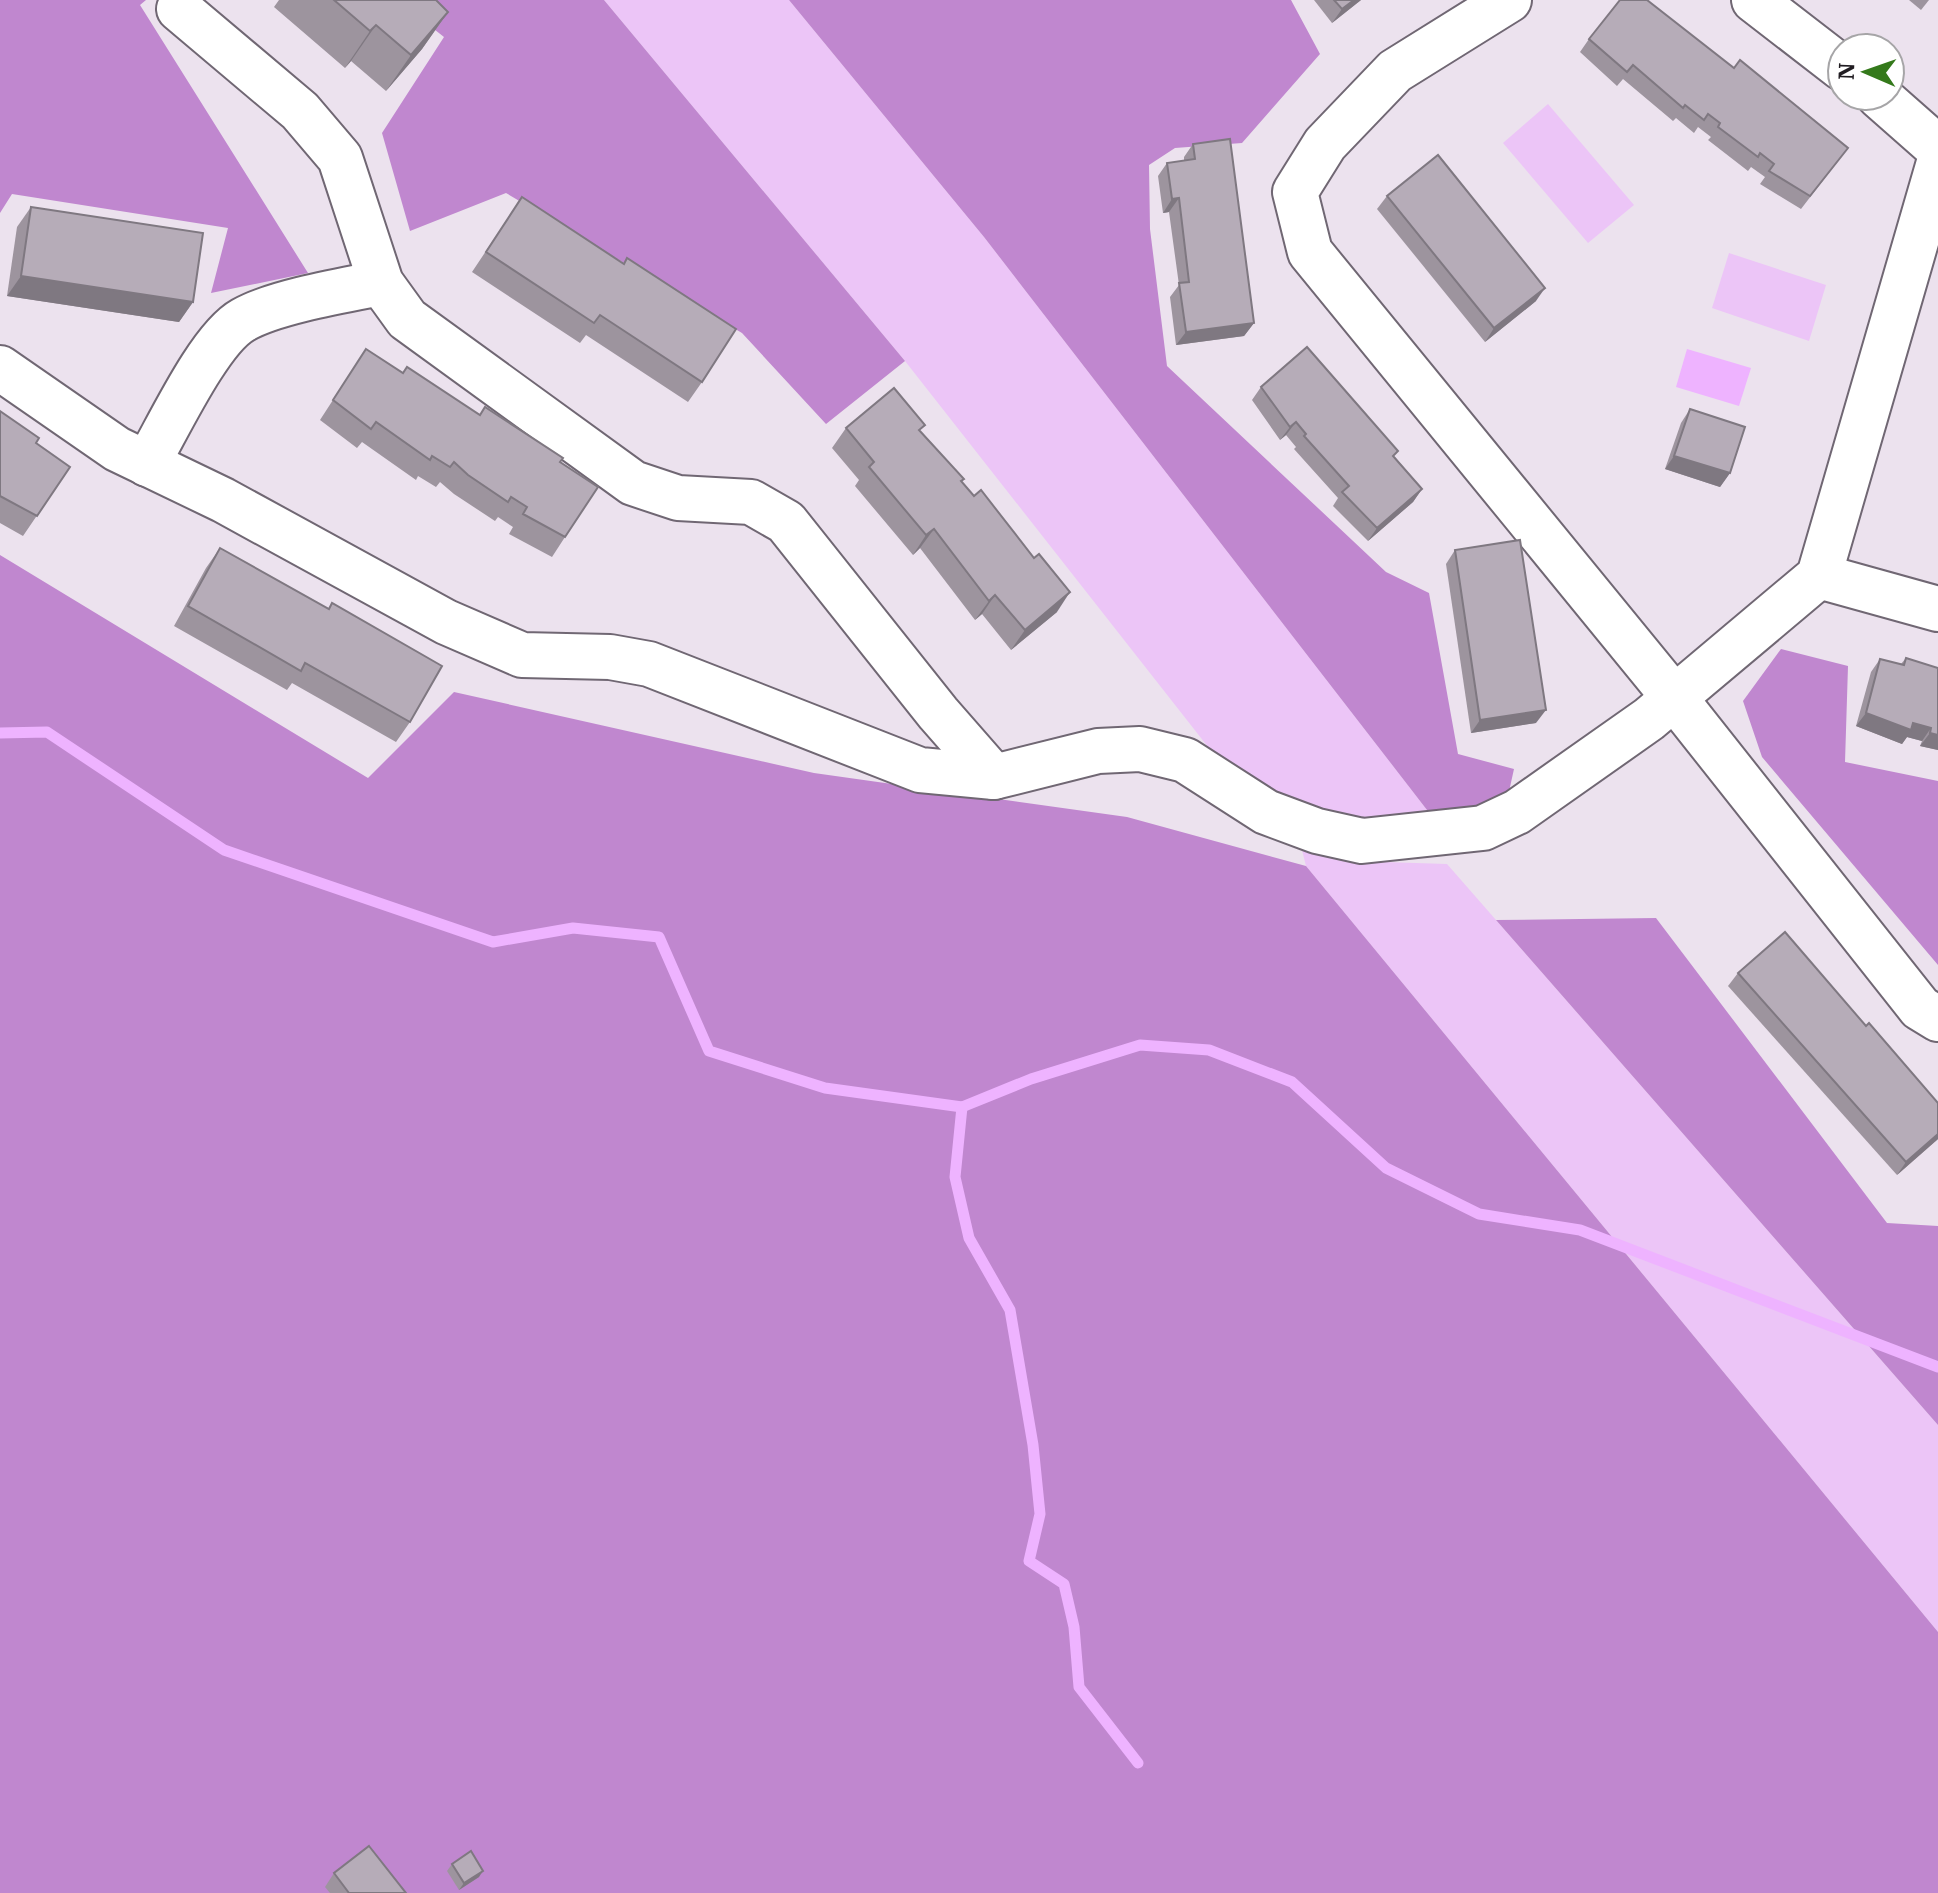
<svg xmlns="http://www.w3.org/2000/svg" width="1938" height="1893" viewBox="0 0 1938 1893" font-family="'IBM Plex Serif',serif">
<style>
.green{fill:#ecc5f7}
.forest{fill:#c087cf}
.water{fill:#eeb3ff}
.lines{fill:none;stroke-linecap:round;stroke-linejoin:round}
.stream{stroke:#eeb3ff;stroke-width:11}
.minor-casing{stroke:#706773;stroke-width:48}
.minor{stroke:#fff;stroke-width:44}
.wall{fill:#9d949e}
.shaded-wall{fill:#7f7881}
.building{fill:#b6acb8;stroke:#7f7881;stroke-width:2}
</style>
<rect width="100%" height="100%" fill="#ece2ee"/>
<g class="green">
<polygon points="604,0 789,0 984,237 1434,819 1349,819 1263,792 1212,752 905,361"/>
<polygon points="1548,104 1634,205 1588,243 1503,143"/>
<polygon points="1729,253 1826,285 1809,341 1712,308"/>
<polygon points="1301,846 1384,862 1447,864 1938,1425 1938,1632 1306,866"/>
</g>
<g class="forest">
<polygon points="0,0 146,0 140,5 308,273 211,293 228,228 12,194 0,213"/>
<polygon points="397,0 604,0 905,361 826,424 742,333 506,193 410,231 382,133 444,37"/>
<polygon points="789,0 1291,0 1320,54 1242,143 1175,148 1149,165 1150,229 1167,366 1386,572 1429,593 1458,754 1514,769 1508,796 1459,814 1434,819 984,237"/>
<polygon points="0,555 368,778 454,692 814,773 1127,817 1306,866 1938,1632 1938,1893 0,1893"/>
<polygon points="1781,649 1848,666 1845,762 1938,781 1938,965 1762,757 1743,701"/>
<polygon points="1656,918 1887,1223 1938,1226 1938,1425 1496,920"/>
</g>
<polygon class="water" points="1687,349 1751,368 1739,406 1676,387"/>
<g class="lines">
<g class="stream">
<polyline points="0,733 47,732 224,850 493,942 573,928 659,937 709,1051 825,1088 962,1107 1031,1079 1140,1045 1209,1050 1292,1082 1386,1168 1479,1214 1580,1230 1938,1367"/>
<polyline points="962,1107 955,1177 969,1238 1010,1310 1033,1445 1040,1514 1029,1561 1064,1584 1074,1627 1079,1687 1138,1763"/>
</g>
<defs>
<g id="minor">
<polyline points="1509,0 1395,71 1325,144 1295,192 1310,252 1673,696 1920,1008 1938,1019"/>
<polyline points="1754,0 1842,68"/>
<polyline points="179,9 300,111 340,158 381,283 407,319 633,483 678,498 751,502 786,522 938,713 994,777"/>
<polyline points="1879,96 1938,148"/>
<polyline points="0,368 117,449 223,500 446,622 522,655 610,657 649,664 920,770 994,777 1098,751 1140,749 1185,760 1266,812 1317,831 1362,841 1483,828 1517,812 1649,719 1819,576 1938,166"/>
<path d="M147 464C168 428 209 339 243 320 274 302 345 290 381 283"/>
<polyline points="1819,576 1938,609"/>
</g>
</defs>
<use href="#minor" class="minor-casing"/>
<use href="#minor" class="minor"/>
</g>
<g class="wall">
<polygon points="279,0 436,0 448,12 422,49 386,91 351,61 345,68 274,7"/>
<polygon points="1314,0 1361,0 1332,23"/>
<polygon points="1909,0 1929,0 1921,10"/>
<polygon points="1589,39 1734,68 1848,148 1801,209 1760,184 1765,177 1751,167 1748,171 1708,140 1711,137 1698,127 1694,133 1676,118 1673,121 1623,79 1617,86 1580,52"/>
<polygon points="1193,144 1254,323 1244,336 1176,345 1170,297 1179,285 1169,212 1163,213 1158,176 1167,163 1184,161 1184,157"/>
<polygon points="1387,196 1536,301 1485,342 1377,209"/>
<polygon points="522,197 702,382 688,402 586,335 580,343 472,272"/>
<polygon points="31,207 193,302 179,322 7,296 17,227"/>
<polygon points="366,349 403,373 480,415 560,462 565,537 552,557 509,534 513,527 498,517 495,521 454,494 440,482 436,487 418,476 416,480 362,442 357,448 320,420"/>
<polygon points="1261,387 1394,456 1422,489 1413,502 1368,541 1333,506 1338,498 1294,449 1296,447 1286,435 1280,440 1252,400"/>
<polygon points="1690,409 1730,473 1720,487 1665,469 1681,423"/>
<polygon points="0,411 36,443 70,467 23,536 0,523"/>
<polygon points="846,428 920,432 964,479 962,482 1057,612 1011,650 982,614 975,620 920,548 913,555 855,486 859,480 832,448"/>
<polygon points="220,548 410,722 396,742 292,683 287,690 174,626 206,568"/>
<polygon points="1455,550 1536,723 1471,733 1446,564"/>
<polygon points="1906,658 1938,668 1938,750 1920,746 1922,741 1907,737 1902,744 1856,726 1871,672 1880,659 1901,664"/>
<polygon points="1738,973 1938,1139 1897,1175 1728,986"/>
<polygon points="452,1864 479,1877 459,1890 447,1871"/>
<polygon points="334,1873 406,1893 330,1893 325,1887"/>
</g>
<g class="shaded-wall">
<polygon points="1354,0 1361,0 1332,23 1342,9"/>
<polygon points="448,12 422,49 386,91 411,55"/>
<polygon points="376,25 351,61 345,68 370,31"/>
<polygon points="1179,198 1169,212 1163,213 1172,199"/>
<polygon points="21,276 193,302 179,322 7,296"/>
<polygon points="1545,288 1536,301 1485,342 1494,328"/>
<polygon points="1254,323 1244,336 1176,345 1186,332"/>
<polygon points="1296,422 1286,435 1280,440 1290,427"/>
<polygon points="1674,456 1730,473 1720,487 1665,469"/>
<polygon points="1422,489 1413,502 1368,541 1377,528"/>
<polygon points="934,529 920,548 913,555 926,535"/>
<polygon points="1070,592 1057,612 1011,650 1025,630"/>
<polygon points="995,595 982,614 975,620 989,601"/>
<polygon points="1546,710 1536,723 1471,733 1480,720"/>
<polygon points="1866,713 1913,723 1931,728 1922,741 1907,737 1902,744 1856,726"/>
<polygon points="1930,733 1938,735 1938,750 1920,746"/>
<polygon points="1938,1134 1938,1139 1897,1175 1906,1162"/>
<polygon points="483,1871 479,1877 459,1890 464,1883"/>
</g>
<g class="building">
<polygon points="334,0 436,0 448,12 411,55 376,25 370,31"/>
<polygon points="1334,0 1354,0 1342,9"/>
<polygon points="1620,0 1647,0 1734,68 1740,60 1848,148 1810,196 1769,171 1774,164 1760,153 1758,157 1718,127 1720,123 1708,114 1704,120 1685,105 1683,108 1633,65 1627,72 1589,39"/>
<polygon points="1230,139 1254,323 1186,332 1179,283 1189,282 1179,198 1172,199 1167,163 1195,159 1193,144"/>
<polygon points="1438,155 1545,288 1494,328 1387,196"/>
<polygon points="522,197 624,264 627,258 736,329 702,382 600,315 594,323 486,252"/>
<polygon points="31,207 203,233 193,302 21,276"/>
<polygon points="1307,347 1398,451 1393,456 1422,489 1377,528 1342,492 1349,486 1304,436 1306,434 1296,422 1290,427 1261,387"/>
<polygon points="366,349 403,373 407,367 480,415 485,407 563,458 560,462 598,487 565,537 523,514 527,507 511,497 508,502 468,475 454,462 450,467 432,456 430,460 376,422 371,429 333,400"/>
<polygon points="894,388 925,425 919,430 964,479 961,481 974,496 981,490 1034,558 1039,554 1070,592 1025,630 995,595 989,601 934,529 926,535 869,467 874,462 846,428"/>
<polygon points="1690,409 1745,427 1730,473 1674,456"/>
<polygon points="0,411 39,438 36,443 70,467 37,516 0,496"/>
<polygon points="1520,540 1546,710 1480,720 1455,550"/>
<polygon points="220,548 329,609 332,603 442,666 410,722 305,663 301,671 188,606"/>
<polygon points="1906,658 1938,668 1938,735 1930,733 1931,728 1913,723 1911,730 1866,713 1880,659 1904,665"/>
<polygon points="1785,932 1866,1026 1869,1023 1938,1103 1938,1134 1906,1162 1738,973"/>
<polygon points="369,1846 406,1893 349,1893 334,1873"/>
<polygon points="471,1851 483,1871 464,1883 452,1864"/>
</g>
<g transform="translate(1866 72) rotate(272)"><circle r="38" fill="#ffffff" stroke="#a6a5a7" stroke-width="2"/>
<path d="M0-6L14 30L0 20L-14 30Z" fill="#34791b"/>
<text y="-12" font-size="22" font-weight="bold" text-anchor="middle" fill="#211d22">N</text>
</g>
</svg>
